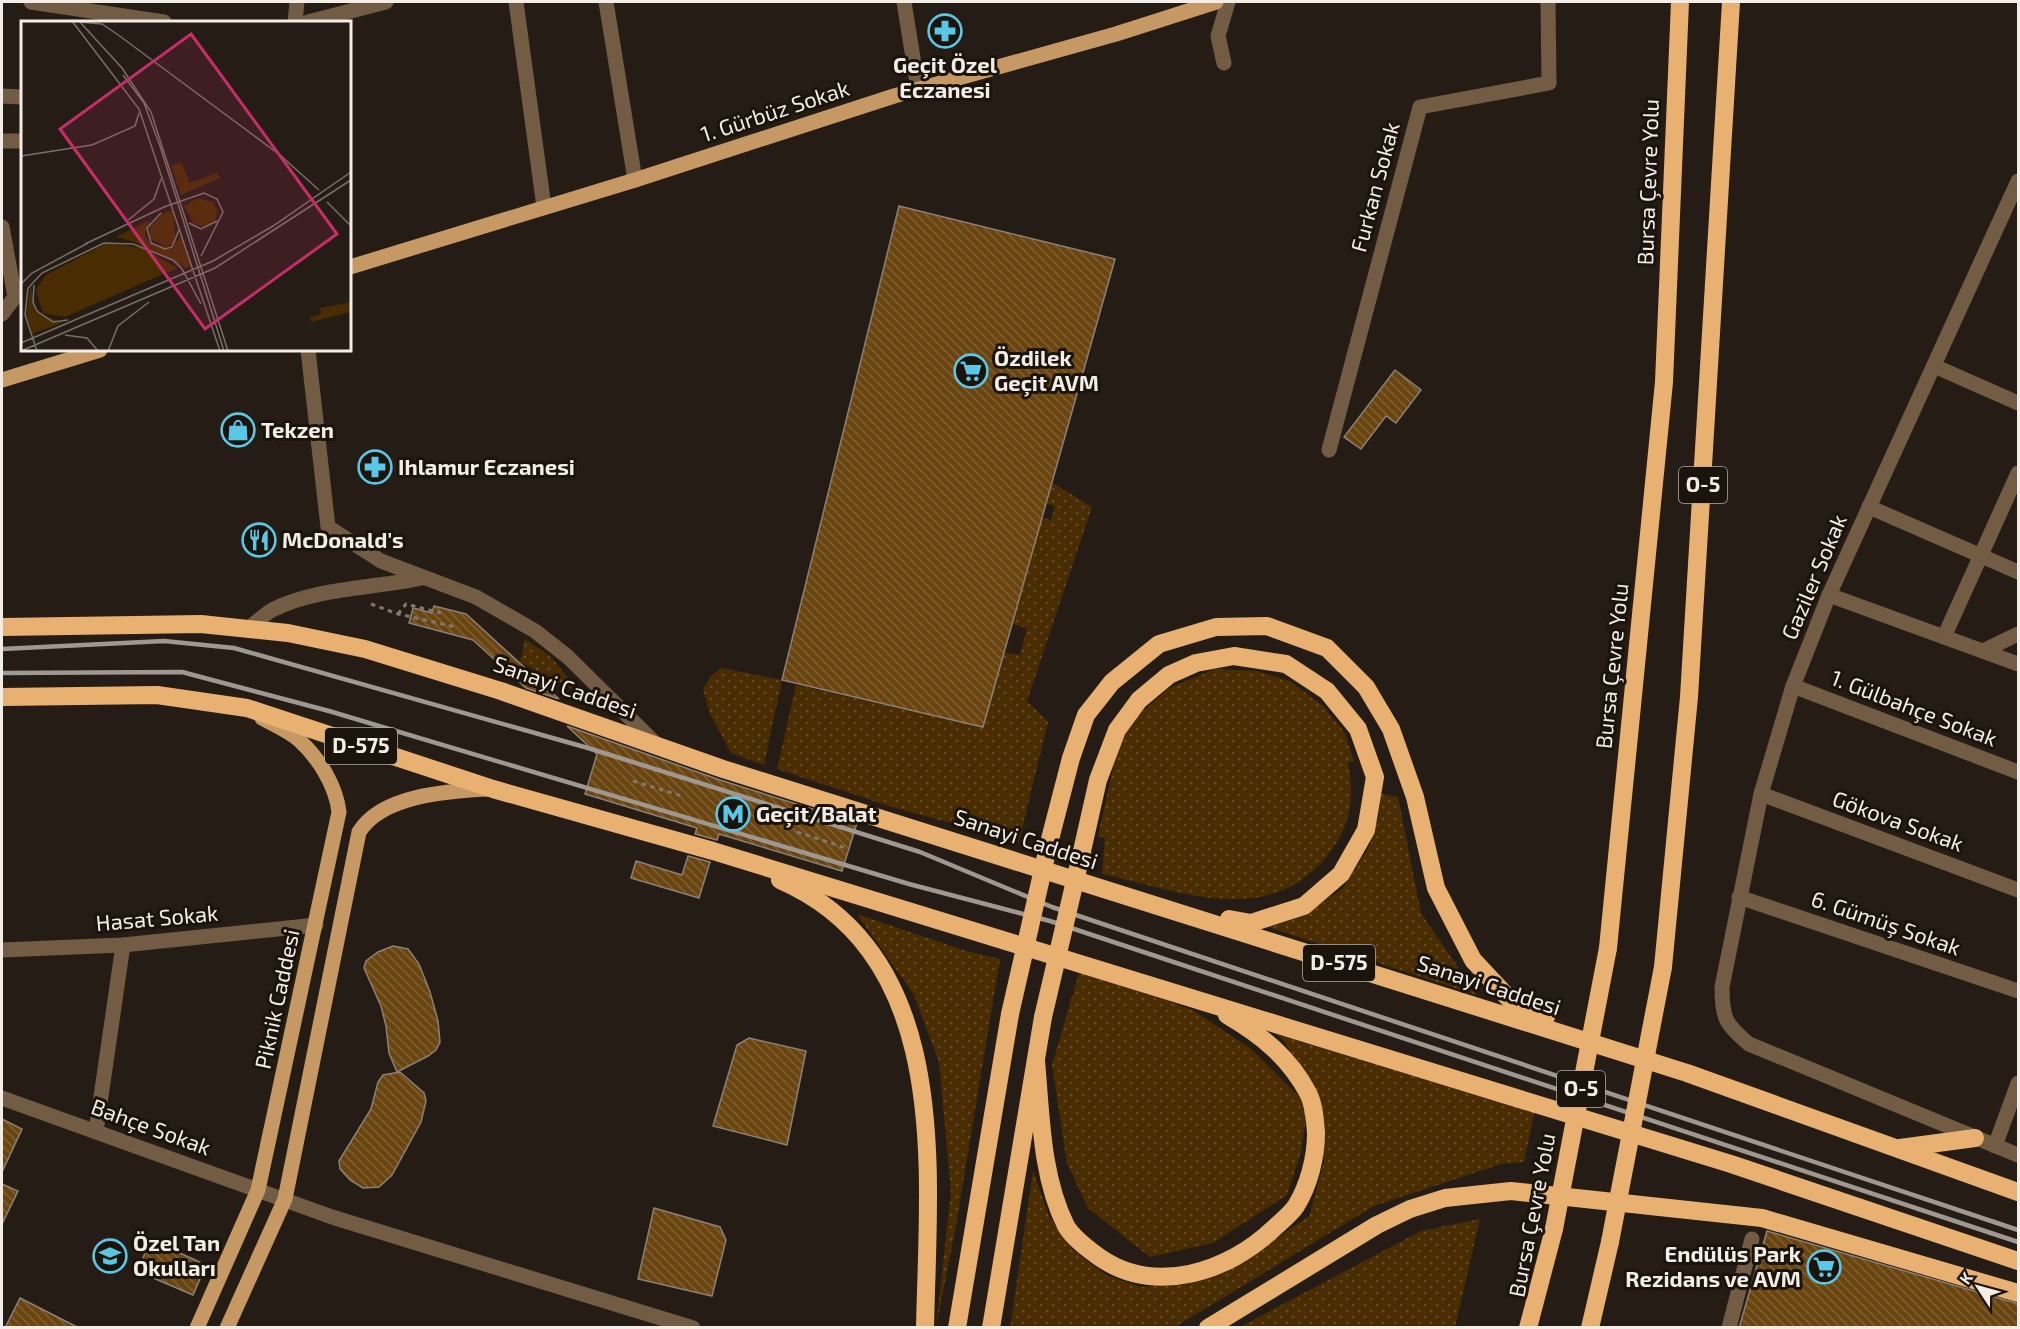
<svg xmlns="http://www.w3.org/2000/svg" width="2020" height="1329" viewBox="0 0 2020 1329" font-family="'Exo 2',sans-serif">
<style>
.grass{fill:url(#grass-dots)}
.building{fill:url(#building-back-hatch);stroke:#8b8177;stroke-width:1.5}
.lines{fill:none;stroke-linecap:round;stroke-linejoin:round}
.path{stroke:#807972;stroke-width:3;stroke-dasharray:4.5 4.5;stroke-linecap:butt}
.minor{stroke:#725c43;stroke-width:15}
.major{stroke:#c69964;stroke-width:15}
.highway{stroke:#e8b171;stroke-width:18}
.rail{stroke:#9f9891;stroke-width:4.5}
.highway-bridge{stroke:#e8b171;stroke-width:18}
.labels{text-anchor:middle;stroke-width:6;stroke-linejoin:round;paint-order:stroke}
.shield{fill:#1b140c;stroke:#b2aca5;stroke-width:1.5}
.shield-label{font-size:21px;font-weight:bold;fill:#f2ede7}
.poi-label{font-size:22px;font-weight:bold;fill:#f2ede7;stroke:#1b140c;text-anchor:start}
.street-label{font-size:22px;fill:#f2ede7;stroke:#1b140c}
.inset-road{fill:none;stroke:#777069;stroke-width:1.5}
.view{fill:#c72d69;fill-opacity:0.15;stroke:#c72d69;stroke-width:3}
.inset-edge{fill:none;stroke:#f2ede7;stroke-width:3}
</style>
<defs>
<pattern id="grass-dots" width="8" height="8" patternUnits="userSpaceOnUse" patternTransform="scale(1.5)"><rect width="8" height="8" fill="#492c02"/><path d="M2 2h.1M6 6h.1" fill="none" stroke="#644b27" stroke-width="1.8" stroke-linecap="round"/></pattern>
<pattern id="building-back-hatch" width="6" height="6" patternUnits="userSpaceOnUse" patternTransform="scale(1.5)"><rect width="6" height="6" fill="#6a4510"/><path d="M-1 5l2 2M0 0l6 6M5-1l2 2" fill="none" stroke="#806033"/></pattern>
</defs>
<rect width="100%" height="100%" fill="#251d15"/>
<g class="grass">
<polygon points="1053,483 1092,507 1027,701 1048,722 1019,842 889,806 777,769 796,685 983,727 1002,652 1020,655 1027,628 1008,623 1035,516 1051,520 1055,506 1039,501"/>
<polygon points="525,639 551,657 573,684 572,689 520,662"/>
<polygon points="721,668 782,680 764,765 731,753 710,714 703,689 710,677"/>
<path d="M1215 669 1256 671 1290 681 1323 706 1345 733 1354 761 1348 762C1355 798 1351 827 1327 856 1268 929 1179 891 1102 874L1105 838 1098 836 1117 750 1134 719 1169 688Z"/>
<polygon points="1381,794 1398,797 1421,913 1477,995 1268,927 1304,916 1343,888 1370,845 1378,820"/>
<polygon points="857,914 963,950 1000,959 955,1231 936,1327 951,1192 939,1062 914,995"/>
<polygon points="1081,966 1194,1011 1250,1048 1308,1105 1301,1152 1287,1195 1213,1243 1150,1257 1088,1208 1067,1163 1052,1065"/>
<polygon points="1246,1006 1536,1105 1524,1162 1501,1164 1374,1206 1175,1327 1010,1328 1033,1171 1049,1216 1072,1249 1106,1275 1140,1287 1182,1284 1226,1272 1309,1216 1324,1162 1319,1097 1284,1041"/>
<polygon points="1480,1219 1455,1327 1240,1327 1421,1231"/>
</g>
<g class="building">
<polygon points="899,206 1115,259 983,727 782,680"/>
<polygon points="1395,370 1421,390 1396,423 1386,416 1361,449 1344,437"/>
<polygon points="434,606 466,614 559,699 526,688 473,640 409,623 413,608 432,613"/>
<polygon points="567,726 720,780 857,823 842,871 719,834 717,840 695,834 697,828 585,794 597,754"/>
<polygon points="688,856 710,862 699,898 631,878 636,861 682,875"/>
<polygon points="393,946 408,949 419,964 430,992 438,1021 440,1042 436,1050 428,1056 397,1072 389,1053 386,1026 381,1006 364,968 366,961 378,952"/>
<polygon points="749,1038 806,1051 787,1145 713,1126 737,1045"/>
<polygon points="400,1072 424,1093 426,1101 421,1122 392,1175 379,1187 363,1188 350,1180 340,1169 339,1161 371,1109 378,1082 383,1075"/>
<polygon points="2,1119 22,1129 2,1172"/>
<polygon points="2,1184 18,1191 2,1224"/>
<polygon points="654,1208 720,1227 726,1240 712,1296 638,1279"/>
<polygon points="1767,1231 2019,1304 2019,1328 1739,1328"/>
<polygon points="151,1240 206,1265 193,1295 137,1271"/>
<polygon points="20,1298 79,1328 5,1328"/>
</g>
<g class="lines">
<g class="path">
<polyline points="371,604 398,614 456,627"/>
<polyline points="398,614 406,604 441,613"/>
<polyline points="633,781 682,796"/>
<polyline points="797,832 846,848"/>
</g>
<g class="minor">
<polyline points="31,2 164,22"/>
<polyline points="516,2 544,207"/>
<polyline points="606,2 635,180"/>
<polyline points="904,2 918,89"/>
<polyline points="295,22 297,2"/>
<polyline points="308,22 386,2"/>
<polyline points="1224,63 1218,36 1228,2"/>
<polyline points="2,96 22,97"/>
<polyline points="2,141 22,141"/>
<path d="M2018 181 1829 595 1793 686 1761 794 1722 987C1722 1018 1725 1024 1749 1044L2018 1155"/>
<polyline points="2,227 15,297 2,314"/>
<polyline points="308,350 328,527 381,561 476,597 535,631 568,657 656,744"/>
<polyline points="1934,366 2018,403"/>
<polyline points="1329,450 1420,107 1549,83 1548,2"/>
<polyline points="1869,507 2018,572"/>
<polyline points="1829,595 2018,664"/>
<path d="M250 627C257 622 264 615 272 610 314 588 376 588 422 578"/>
<polyline points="1944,637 2018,473"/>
<polyline points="1983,651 2018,634"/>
<polyline points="1793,686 2018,772"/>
<polyline points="1761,794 2018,890"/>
<polyline points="1739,897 2018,991"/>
<polyline points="2,950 123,945 316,925"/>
<polyline points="2,1098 332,1217 693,1328"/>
<polyline points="96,1131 123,945"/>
<polyline points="1995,1146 2018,1083"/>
<polyline points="1729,1328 1752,1239"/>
</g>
<g class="major">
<polyline points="350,267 635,180 894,96 1116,34 1216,2"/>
<polyline points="2,380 100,350"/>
<path d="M197 1328 258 1190 339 812C336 786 319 758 299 740 289 731 274 725 262 718"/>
<path d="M227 1328 285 1199 359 832C382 795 448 791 488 789"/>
</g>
<g class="highway">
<polyline points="2,627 201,624 288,633 365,649 501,691 723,769 1687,1073 2018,1192"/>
<polyline points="2,697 157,695 247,708 493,789 713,851 1731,1164 2018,1261"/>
<polyline points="1049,843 1071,758 1086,715 1112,682 1159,644 1216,627 1267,626 1327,648 1366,687 1391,729 1415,797 1436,888 1473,960 1515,1005 1546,1017"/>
<polyline points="1082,851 1098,780 1117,730 1139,700 1169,675 1196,663 1234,656 1286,664 1327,691 1358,729 1375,777 1366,830 1341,874 1304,906 1251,923 1229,919"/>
<path d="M780 880C954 956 928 1172 925 1328"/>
<polyline points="1608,948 1664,382 1680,2"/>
<polyline points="1663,967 1689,697 1731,2"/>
<path d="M1036 1061C1041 1115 1041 1176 1066 1226 1073 1238 1088 1249 1099 1257 1155 1296 1228 1272 1273 1229 1280 1222 1290 1215 1296 1206 1309 1185 1316 1157 1316 1133 1315 1120 1314 1104 1308 1093 1289 1057 1261 1035 1227 1015"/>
<polyline points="1900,1148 1975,1138"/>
<polyline points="957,1328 1010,1014"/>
<polyline points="991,1328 1043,1017"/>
<polyline points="1208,1328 1377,1225 1410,1209 1445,1198 1511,1191 1762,1218 2018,1293"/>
<polyline points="1528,1328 1554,1229"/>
<polyline points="1590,1328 1610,1242"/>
</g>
<g class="rail">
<polyline points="2,649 164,641 234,648 588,748 920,852 1052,907 2018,1230"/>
<polyline points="2,673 182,672 329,711 909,884 1050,921 2018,1242"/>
</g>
<g class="highway-bridge">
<polyline points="1010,1014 1049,843"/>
<polyline points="1043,1017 1082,851"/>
<polyline points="1554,1229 1608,948"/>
<polyline points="1610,1242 1663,967"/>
</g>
</g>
<defs>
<symbol id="pharmacy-ring" viewBox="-11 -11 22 22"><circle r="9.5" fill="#1b140c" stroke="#5bc7e7" stroke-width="1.5"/><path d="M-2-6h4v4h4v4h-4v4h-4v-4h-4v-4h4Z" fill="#5bc7e7"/></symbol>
<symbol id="supermarket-ring" viewBox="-11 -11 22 22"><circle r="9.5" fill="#1b140c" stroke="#5bc7e7" stroke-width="1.5"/><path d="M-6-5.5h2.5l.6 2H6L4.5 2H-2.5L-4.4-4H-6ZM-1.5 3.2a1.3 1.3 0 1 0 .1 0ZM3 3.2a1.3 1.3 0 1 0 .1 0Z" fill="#5bc7e7"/></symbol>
<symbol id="shop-ring" viewBox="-11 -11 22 22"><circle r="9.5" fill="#1b140c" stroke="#5bc7e7" stroke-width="1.5"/><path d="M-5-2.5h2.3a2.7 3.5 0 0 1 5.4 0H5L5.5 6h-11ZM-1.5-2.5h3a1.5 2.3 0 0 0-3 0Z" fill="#5bc7e7"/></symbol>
<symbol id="restaurant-ring" viewBox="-11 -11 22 22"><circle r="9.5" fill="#1b140c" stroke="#5bc7e7" stroke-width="1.5"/><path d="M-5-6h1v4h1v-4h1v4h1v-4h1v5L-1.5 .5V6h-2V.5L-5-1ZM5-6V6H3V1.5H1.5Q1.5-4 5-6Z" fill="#5bc7e7"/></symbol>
<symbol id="metro-ring" viewBox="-11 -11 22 22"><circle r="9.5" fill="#1b140c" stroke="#5bc7e7" stroke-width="1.5"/><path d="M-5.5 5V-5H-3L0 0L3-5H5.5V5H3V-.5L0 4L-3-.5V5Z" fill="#5bc7e7"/></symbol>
<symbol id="school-ring" viewBox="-11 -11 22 22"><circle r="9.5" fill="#1b140c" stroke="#5bc7e7" stroke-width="1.5"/><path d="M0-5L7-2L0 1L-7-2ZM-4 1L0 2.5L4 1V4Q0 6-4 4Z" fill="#5bc7e7"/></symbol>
</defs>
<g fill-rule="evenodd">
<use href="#pharmacy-ring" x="926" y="12" width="38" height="38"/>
<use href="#supermarket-ring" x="952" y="352" width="38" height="38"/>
<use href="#shop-ring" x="219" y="411" width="38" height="38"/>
<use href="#pharmacy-ring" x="356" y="448" width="38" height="38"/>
<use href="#restaurant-ring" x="240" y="521" width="38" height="38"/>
<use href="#metro-ring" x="714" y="795" width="38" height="38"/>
<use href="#school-ring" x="91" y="1237" width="38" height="38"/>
<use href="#supermarket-ring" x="1805" y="1248" width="38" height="38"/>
</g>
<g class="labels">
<g class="shield">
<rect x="1679" y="467" width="48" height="36" rx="4.5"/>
<rect x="325" y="728" width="72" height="36" rx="4.5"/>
<rect x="1303" y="945" width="72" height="36" rx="4.5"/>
<rect x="1557" y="1071" width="48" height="36" rx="4.5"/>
</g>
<g class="shield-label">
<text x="1703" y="492">O-5</text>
<text x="361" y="753">D-575</text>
<text x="1339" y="970">D-575</text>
<text x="1581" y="1096">O-5</text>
</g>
<g class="poi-label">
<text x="945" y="73" text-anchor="middle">Geçit Özel<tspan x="945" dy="25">Eczanesi</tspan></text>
<text x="994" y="366">Özdilek<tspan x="994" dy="25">Geçit AVM</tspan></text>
<text x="261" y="438">Tekzen</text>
<text x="398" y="475">Ihlamur Eczanesi</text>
<text x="282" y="548">McDonald's</text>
<text x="756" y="822">Geçit/Balat</text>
<text x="133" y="1251">Özel Tan<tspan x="133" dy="25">Okulları</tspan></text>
<text x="1801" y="1262" text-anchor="end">Endülüs Park<tspan x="1801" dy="25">Rezidans ve AVM</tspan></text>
</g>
<g class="street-label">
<text transform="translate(775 111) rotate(-18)" y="8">1. Gürbüz Sokak</text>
<text transform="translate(1648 182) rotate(-88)" y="8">Bursa Çevre Yolu</text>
<text transform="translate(1375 187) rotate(-75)" y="8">Furkan Sokak</text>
<text transform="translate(1814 577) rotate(-67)" y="8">Gaziler Sokak</text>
<text transform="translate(1612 666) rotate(-84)" y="8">Bursa Çevre Yolu</text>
<text transform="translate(565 687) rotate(19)" y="8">Sanayi Caddesi</text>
<text transform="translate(1914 708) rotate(21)" y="8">1. Gülbahçe Sokak</text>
<text transform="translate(1898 821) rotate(20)" y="8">Gökova Sokak</text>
<text transform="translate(1026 839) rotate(18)" y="8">Sanayi Caddesi</text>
<text transform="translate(157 918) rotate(-5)" y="8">Hasat Sokak</text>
<text transform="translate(1886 923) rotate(19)" y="8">6. Gümüş Sokak</text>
<text transform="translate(1489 985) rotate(18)" y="8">Sanayi Caddesi</text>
<text transform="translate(277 999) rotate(-78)" y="8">Piknik Caddesi</text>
<text transform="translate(151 1127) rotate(20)" y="8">Bahçe Sokak</text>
<text transform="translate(1532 1215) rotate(-79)" y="8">Bursa Çevre Yolu</text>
</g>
</g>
<g transform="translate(21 21)">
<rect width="330" height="330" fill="#251d15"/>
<path d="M160 141 169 162 196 152 199 157 160 174 150 145ZM177 177 192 181 196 189 195 199 183 206 172 202 163 185ZM152 189 155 222 145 226 129 217V207L141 193ZM129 199 124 214 128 222 151 227 160 215 171 244 165 247 114 221 95 216ZM86 222 121 227 156 247 44 296 22 292 15 269 25 254ZM10 264 14 290 41 302 11 313 5 294Z" fill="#492c02"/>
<path d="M330 281V291L290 301 289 296 300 293 299 287Z" fill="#492c02"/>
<path class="inset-road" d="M51 0 118 88 199 330M58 0 101 47 130 91 207 330M59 1 81 3 100 16 259 134 298 169M102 54 123 82 139 125 203 330M0 135 71 124 114 105 118 92M306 181 330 205M140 192 126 207 130 222 144 228 151 226 158 209M106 200 133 178 140 158M168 202 180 208 196 200M64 223 143 186 183 172 196 178 202 191 180 235M0 263 11 252 67 222M13 264 12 281 16 290 32 301 47 299M44 314 66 317 77 330M0 322 192 240 252 205 330 151M0 330 194 247 330 159M16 330 4 294 7 267 21 252 83 222 112 223 152 239 161 248 180 283M87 330 97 305 128 281"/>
<path class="view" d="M170 13 316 213 184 308 39 108Z"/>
<rect width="330" height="330" class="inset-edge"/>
</g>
<rect width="2020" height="1329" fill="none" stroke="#f2ede7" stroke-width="6"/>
<g transform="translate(1978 1287) rotate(306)" stroke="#1b140c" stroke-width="4.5" paint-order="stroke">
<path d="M0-4.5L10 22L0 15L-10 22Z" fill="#f2ede7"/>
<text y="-9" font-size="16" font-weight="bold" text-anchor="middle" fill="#f2ede7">K</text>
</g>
</svg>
